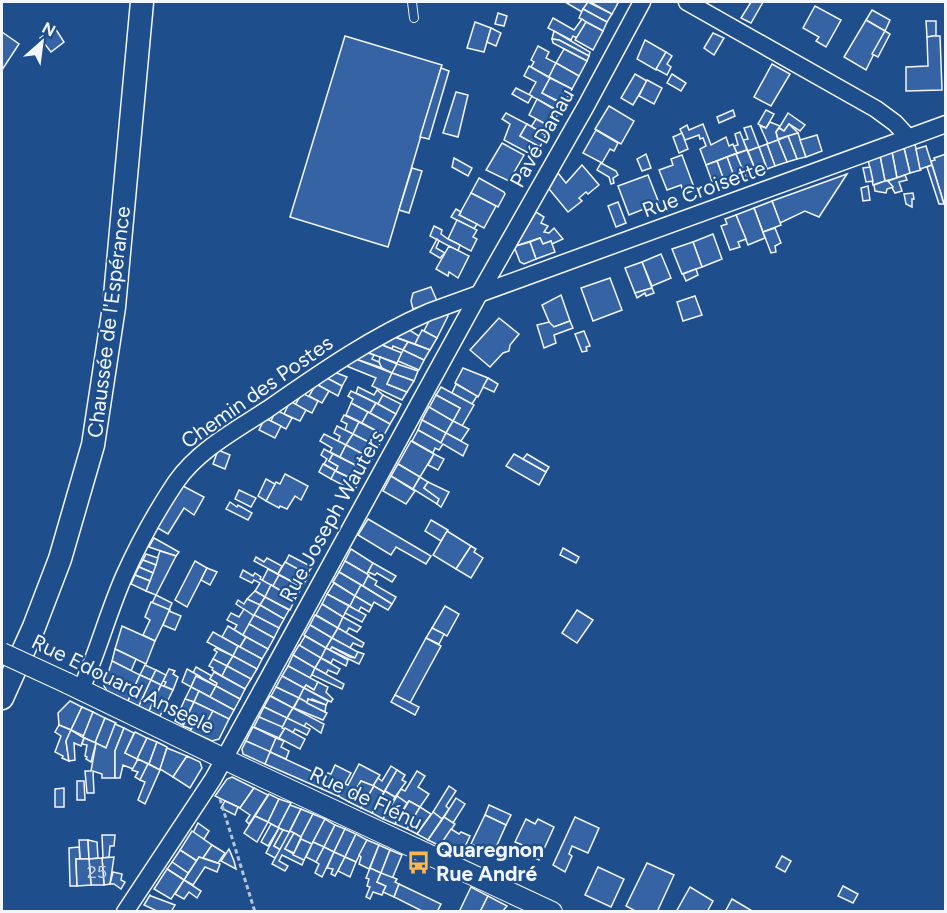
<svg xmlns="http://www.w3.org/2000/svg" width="947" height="913" viewBox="0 0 947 913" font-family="Figtree,sans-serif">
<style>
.building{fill:#3563a3;stroke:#f2f6ff;stroke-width:1.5}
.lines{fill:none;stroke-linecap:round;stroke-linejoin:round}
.service-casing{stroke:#f2f6ff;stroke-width:10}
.minor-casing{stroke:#f2f6ff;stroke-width:19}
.tertiary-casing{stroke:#f2f6ff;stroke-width:22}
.secondary-casing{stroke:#f2f6ff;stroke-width:25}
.path{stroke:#b3c4dc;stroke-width:3;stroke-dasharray:4.5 3;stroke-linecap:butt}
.service{stroke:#1f4e8c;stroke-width:8}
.minor{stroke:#1f4e8c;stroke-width:16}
.tertiary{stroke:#1f4e8c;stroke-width:20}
.secondary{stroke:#1f4e8c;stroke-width:22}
.tertiary-bridge-casing{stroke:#f2f6ff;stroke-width:22;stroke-linecap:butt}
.tertiary-bridge{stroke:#1f4e8c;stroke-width:20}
.labels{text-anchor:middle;stroke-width:4.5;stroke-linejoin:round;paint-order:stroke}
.number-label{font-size:18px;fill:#c3d1e8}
.street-label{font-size:21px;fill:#f2f6ff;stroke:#1f4e8c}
.poi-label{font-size:21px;font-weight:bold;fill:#f2f6ff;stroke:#1f4e8c;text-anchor:start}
</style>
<rect width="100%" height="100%" fill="#1f4e8c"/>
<g class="building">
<polygon points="565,2 588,2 582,12"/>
<polygon points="588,2 612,14 607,22 583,9"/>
<polygon points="590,2 616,2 618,3 612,14"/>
<polygon points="751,2 763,2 751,23 741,18"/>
<polygon points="815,6 841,20 826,47 816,41 819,37 803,28"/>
<polygon points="583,9 607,22 603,31 579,18"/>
<polygon points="872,10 890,20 885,31 866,20"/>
<polygon points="498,13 507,16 504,26 495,24"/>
<polygon points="553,18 574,30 582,19 586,22 577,38 573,36 571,40 548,28"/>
<polygon points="866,20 885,31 866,70 844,57"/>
<polygon points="926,21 936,21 936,36 927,37"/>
<polygon points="475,22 491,28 484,52 467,48"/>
<polygon points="586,22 603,31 593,50 575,40"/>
<polygon points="55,28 64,42 51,52 40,38"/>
<polygon points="491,28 501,33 496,46 487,42"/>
<polygon points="554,31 590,52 589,56 559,40 552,39"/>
<polygon points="885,31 890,34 878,57 872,54"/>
<polygon points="2,32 19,44 2,70"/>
<polygon points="713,33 724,38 714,55 704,48"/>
<polygon points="345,36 442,65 388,247 290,217"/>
<polygon points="933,36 940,36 942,90 906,91 906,67 928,66 927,37"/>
<polygon points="552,39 559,40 589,56 587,61 553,43"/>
<polygon points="645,40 666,52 656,70 637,59"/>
<polygon points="538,46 549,52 546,58 556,63 549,77 531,67 534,62 531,60"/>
<polygon points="564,49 587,61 579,76 556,63"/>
<polygon points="666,52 672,56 667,64 671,67 667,75 656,69"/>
<polygon points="556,63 579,76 572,89 549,77"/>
<polygon points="772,64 790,74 771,106 754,97"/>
<polygon points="529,66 550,78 542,93 562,104 559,111 529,95 536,82 524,76"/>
<polygon points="441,68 449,71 429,139 420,137"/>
<polygon points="635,74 647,81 633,105 621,98"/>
<polygon points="672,74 686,83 681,91 667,83"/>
<polygon points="550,78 572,89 564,104 542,93"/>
<polygon points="647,80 662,88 654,104 639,96"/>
<polygon points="516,88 532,96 528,103 512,94"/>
<polygon points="456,92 468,95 458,137 443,133"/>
<polygon points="537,99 559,112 551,127 529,115"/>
<polygon points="609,106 634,121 621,144 595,129"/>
<polygon points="733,110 735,116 719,123 717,117"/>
<polygon points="766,110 774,114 766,128 758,124"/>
<polygon points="506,113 527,124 520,136 539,146 534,156 504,140 510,124 502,119"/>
<polygon points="788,113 805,125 800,131 789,124 784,131 779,128"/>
<polygon points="536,119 551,127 546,135 531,127"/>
<polygon points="770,122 780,126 776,132 778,140 768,144 760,126 766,128"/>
<polygon points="527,124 546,135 540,147 520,136"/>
<polygon points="703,124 711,145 726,137 729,146 733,144 737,153 706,165 700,149 706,146 703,138 700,139 699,135 685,140 680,129 687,125 689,130"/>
<polygon points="789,124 798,133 778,139 776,132 779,128 784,131"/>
<polygon points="751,126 759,147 748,151 743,140 748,139 744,128"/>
<polygon points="596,130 618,143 614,151 610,149 602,163 583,153"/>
<polygon points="740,132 747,150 737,153 734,146 738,145 735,134"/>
<polygon points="682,133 688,149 679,153 673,137"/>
<polygon points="798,133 806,157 797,159 788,136"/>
<polygon points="817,135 822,151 806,157 800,140"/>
<polygon points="788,136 797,159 787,162 778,140"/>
<polygon points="778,140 787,162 775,166 767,144"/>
<polygon points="502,143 524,155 509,181 486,170"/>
<polygon points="767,144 775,166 767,169 759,147"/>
<polygon points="915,144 921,170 910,173 904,148"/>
<polygon points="926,146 932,165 920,169 916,149"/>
<polygon points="759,147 767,169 757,174 748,151"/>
<polygon points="904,148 910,173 897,178 892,152"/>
<polygon points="747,150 757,174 746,178 736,154"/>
<polygon points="892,152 897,178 885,181 880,156"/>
<polygon points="646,154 651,168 642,171 637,159"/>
<polygon points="736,154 746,178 736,182 727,157"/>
<polygon points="946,154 946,203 944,204 931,161 935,160 934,158"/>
<polygon points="682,155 695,190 684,194 681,185 667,190 659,170 673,165 671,159"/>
<polygon points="880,156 885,181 873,185 868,159"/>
<polygon points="727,157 736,182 726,186 717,161"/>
<polygon points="454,158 472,168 468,176 452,167"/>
<polygon points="717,161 726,186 715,190 706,165"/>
<polygon points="601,163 616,171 618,175 613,178 614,183 611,184 609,177 597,170"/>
<polygon points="582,165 599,185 588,194 586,192 579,198 582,201 568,212 549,189 558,173 566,183"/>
<polygon points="932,165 944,204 939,204 927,167"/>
<polygon points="870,167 873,181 866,182 863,168"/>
<polygon points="412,168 422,171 409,213 399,210"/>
<polygon points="847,174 819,217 805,211 780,223 772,201"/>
<polygon points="648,175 659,203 629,215 618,186"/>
<polygon points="905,175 907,180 899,182 902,191 895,193 888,181"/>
<polygon points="479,178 504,192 505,194 498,207 471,193"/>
<polygon points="885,181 888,181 893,187 887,189 886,193 875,191 874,185"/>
<polygon points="868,186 870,200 863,201 861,188"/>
<polygon points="471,193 496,206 484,228 459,215"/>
<polygon points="913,193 914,199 912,199 912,207 906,204 904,194"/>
<polygon points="772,201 781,225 763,232 754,208"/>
<polygon points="618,202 626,223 616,227 608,206"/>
<polygon points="754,208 765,238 748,245 736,215"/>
<polygon points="456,209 461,212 459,215 477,224 474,229 451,217"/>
<polygon points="536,212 544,217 541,223 548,226 544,232 549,233 554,228 563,239 552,244 551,241 543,244 540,238 516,246"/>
<polygon points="736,215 746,239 738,242 740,247 730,250 721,226 727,224 725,219"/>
<polygon points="457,220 477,230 473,237 477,239 471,251 448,239"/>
<polygon points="434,226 442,230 441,234 448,239 460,245 458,251 430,236"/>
<polygon points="775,228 781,243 775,246 776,252 771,253 763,232"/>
<polygon points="713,234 722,259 702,267 693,242"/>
<polygon points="540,238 543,244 551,241 555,252 536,259 530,242"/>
<polygon points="437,239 439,241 436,248 445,253 440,258 430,252"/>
<polygon points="530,242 536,259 524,264 520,262 515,249 516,246"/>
<polygon points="693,242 702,267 682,274 672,249"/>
<polygon points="449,246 469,256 458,278 449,272 448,276 436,269"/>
<polygon points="661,254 671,278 652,286 642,262"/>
<polygon points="642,262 652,288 635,293 625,268"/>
<polygon points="696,269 698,275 686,281 683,274"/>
<polygon points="610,278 622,310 593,321 581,288"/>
<polygon points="431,287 437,301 413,309 411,301 413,293"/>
<polygon points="652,288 654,293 646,296 645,293 637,298 635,293"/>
<polygon points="561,295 570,321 554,327 550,324 542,305"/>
<polygon points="695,296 702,315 683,321 677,302"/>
<polygon points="447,313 448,316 437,338 424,331 431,317"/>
<polygon points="499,318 519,334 510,345 509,351 503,353 490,367 470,350"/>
<polygon points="570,321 573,328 554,335 556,343 544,348 537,325 549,322 554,327"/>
<polygon points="406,328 419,336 415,344 389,335"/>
<polygon points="422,330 437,338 430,350 415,344"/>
<polygon points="584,331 590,346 586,347 587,351 582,352 575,334"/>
<polygon points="389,335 408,342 403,350 393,346 392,349 377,343"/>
<polygon points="408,342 430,350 424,360 403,350"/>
<polygon points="377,343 402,353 397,363 363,351"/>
<polygon points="403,350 424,360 419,370 398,361"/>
<polygon points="363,351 374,355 372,359 379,362 382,368 353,358"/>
<polygon points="380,357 397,364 392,373 382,368 379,362"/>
<polygon points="353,358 392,373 387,384 407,392 402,400 372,386 376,378 344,365"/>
<polygon points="397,364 418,371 414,381 392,373"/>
<polygon points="463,368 488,378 478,397 455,383"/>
<polygon points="334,372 347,377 342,386 325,377"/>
<polygon points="392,373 414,381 407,392 387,384"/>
<polygon points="325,377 342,386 338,396 316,384"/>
<polygon points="488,378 498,384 494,392 483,387"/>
<polygon points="316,384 329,391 322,403 309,396"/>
<polygon points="456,384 477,396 472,404 452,393"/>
<polygon points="358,387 374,395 377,390 383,395 378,404 356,393"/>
<polygon points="441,387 474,405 462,426 453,421 460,408 436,395"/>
<polygon points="351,391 376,403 370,413 351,403 353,399 348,396"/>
<polygon points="302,393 318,401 312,413 295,405"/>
<polygon points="383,395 401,404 396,414 378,404"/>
<polygon points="436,395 460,408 453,421 429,408"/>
<polygon points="290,401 306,410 300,421 284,414"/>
<polygon points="351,403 368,412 362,423 346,415"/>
<polygon points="376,403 396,414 390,424 370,413"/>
<polygon points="429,407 453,421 446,433 422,420"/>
<polygon points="276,410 292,418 286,429 271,421"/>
<polygon points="368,412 390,424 384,435 362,423"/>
<polygon points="344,415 359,422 353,434 345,430 347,424 341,421"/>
<polygon points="265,418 281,426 275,438 259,430"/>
<polygon points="422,420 446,433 441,443 418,430"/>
<polygon points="453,421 469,429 461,441 446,433"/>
<polygon points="359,422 384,435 378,447 353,434"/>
<polygon points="337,426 353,434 346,445 338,441 340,436 334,433"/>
<polygon points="418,430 441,443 446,433 468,445 463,456 443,444 439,450 435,448 433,453 412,441"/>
<polygon points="324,434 346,445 340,457 330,452 332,448 320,441"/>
<polygon points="353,434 378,447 372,459 346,445"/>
<polygon points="411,441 434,454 420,477 398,464"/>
<polygon points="346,445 372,459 365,470 340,457"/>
<polygon points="324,449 333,454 329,461 338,466 336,471 324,464 327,459 321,455"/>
<polygon points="218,450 230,455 225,469 213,464"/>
<polygon points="333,454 365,470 359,482 336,471 338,466 329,461"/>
<polygon points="434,454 444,459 438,470 428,465"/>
<polygon points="514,454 546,472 539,485 506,466"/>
<polygon points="527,454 549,467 546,472 523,459"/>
<polygon points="323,464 336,471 331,479 319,472"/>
<polygon points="398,464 420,477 413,489 391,476"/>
<polygon points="335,471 359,482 354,491 331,479"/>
<polygon points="285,474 308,486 301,500 295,496 287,509 280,506 279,508 266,501 276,482 280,484"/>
<polygon points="391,476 415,491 406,504 383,491"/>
<polygon points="420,477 428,482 424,488 439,499 437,504 413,489"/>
<polygon points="266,479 275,484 266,501 258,496"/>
<polygon points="428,482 449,492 441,507 437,504 439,499 424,488"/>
<polygon points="181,485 204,497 194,515 184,508 168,534 156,527"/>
<polygon points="239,490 256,498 251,507 235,499"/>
<polygon points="230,502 237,507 238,505 252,513 248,520 226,509"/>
<polygon points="368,519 431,556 426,564 396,547 391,555 358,535"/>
<polygon points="431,520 448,530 441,541 425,531"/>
<polygon points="447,531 471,546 456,569 433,555"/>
<polygon points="154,538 179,552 176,556 149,547"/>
<polygon points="471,546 476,549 474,552 483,558 471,578 456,569"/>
<polygon points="563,548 579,557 576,563 560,555"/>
<polygon points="351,549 373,563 367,574 345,561"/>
<polygon points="160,551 176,556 156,595 146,591"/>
<polygon points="146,554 158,558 156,565 143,560"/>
<polygon points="289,555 312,567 307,574 285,563"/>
<polygon points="256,557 264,562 267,558 282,566 278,574 254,561"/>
<polygon points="143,560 156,565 153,573 139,567"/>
<polygon points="195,561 207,568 187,607 175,600"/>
<polygon points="345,561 369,575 363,586 339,572"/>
<polygon points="285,562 309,575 302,587 278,574"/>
<polygon points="373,563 396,576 392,582 377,573 375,575 368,572"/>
<polygon points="139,567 153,573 150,581 135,575"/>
<polygon points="207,568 217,572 210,585 201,580"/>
<polygon points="268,569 279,575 273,586 262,581"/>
<polygon points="243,570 253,576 255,573 261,577 260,579 271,585 265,597 255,591 260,583 254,580 252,583 240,577"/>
<polygon points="339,572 361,585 355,596 333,582"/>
<polygon points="135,575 150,581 146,591 131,584"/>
<polygon points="279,575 302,587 295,599 273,586"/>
<polygon points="368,576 377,581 375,585 396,597 392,604 363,586"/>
<polygon points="334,583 355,596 350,606 327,594"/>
<polygon points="271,585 295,599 290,610 265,597"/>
<polygon points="361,585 392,604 388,610 374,602 372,606 355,596"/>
<polygon points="255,591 265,597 260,605 247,599"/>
<polygon points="327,594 349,606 343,617 322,604"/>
<polygon points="156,595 172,603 169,610 152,603"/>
<polygon points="355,596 372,606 369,612 361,607 358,612 350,606"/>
<polygon points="265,597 289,610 284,619 260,605"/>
<polygon points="247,599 260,605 254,616 236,604 238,600 244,604"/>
<polygon points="151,602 170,610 155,641 143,635 150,620 145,617"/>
<polygon points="322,604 343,617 338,628 316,615"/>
<polygon points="260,605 284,619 279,628 254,615"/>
<polygon points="349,606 366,615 362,622 345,613"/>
<polygon points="445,606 459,614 447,636 432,628"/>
<polygon points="244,609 254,616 243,635 234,630 237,625 227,620 231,613 239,617"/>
<polygon points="577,610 593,620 577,643 562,633"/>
<polygon points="169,611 181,616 175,630 163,625"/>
<polygon points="254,615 279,628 274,638 249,624"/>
<polygon points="315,615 338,628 332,638 310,625"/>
<polygon points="343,617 361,627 357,632 349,628 346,633 338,628"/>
<polygon points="249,624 274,638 268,649 243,635"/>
<polygon points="310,625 332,638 326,648 304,635"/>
<polygon points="122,626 155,641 146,664 115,649"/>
<polygon points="228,626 246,637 240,647 222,637"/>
<polygon points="338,628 364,643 362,647 353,643 350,648 332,638"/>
<polygon points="432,628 444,634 439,644 426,638"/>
<polygon points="213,632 238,646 233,656 207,642"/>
<polygon points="305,636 326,648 321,658 299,646"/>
<polygon points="246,637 268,649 262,659 240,647"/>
<polygon points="332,638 358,652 355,658 332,647 330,650 326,648"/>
<polygon points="426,638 441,646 410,703 395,695"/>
<polygon points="299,645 321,658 315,668 293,655"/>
<polygon points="238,646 262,659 257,669 233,656"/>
<polygon points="332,647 350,657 355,658 358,652 364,654 359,664 330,650"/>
<polygon points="216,648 233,656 227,666 213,659 217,652 214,650"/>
<polygon points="326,648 348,660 346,666 333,659 331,663 321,658"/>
<polygon points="115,649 136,659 131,671 112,661"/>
<polygon points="293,655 315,668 310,678 288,666"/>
<polygon points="233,656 257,669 251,679 227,666"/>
<polygon points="321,658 340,669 337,674 328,670 326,674 315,668"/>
<polygon points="213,659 227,666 222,676 212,670 213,668 209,666"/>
<polygon points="112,661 140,675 128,701 107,691 104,686"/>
<polygon points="145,665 156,670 151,680 140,675"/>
<polygon points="227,666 251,679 245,689 222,676"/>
<polygon points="288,666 318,682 314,690 306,685 304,688 282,676"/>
<polygon points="196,667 212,676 210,679 217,683 216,686 193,673"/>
<polygon points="315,668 344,684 342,689 312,675"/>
<polygon points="169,669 175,671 173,674 178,677 173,690 164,686 166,682 163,681"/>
<polygon points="187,669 201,677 196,676 191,687 182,682"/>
<polygon points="156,670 166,675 161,685 151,680"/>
<polygon points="214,672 245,689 240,699 216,686 217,683 210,679"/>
<polygon points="140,675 151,680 139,706 128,701"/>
<polygon points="196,676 216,686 210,697 191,687"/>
<polygon points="282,676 304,688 299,698 276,687"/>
<polygon points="151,680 161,685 149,711 139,706"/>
<polygon points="318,682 328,687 326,692 333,699 331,702 304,688 306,685 314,690"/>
<polygon points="161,685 173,690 160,716 149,711"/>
<polygon points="216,686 240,699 234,710 210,697"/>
<polygon points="191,687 199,691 194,702 185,699"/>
<polygon points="276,687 299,698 293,708 271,696"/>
<polygon points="304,688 328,701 326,705 312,699 311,701 308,699 307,703 299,698"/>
<polygon points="199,691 234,710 229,719 194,702"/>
<polygon points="395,695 419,707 415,715 391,702"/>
<polygon points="270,696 293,708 287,718 264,707"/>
<polygon points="299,698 327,713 323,720 294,708"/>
<polygon points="185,699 194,702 182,725 175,721"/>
<polygon points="308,699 326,705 325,712 307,703"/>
<polygon points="70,701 82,707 71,730 59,725 58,713"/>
<polygon points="194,702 213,711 206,724 197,720 191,729 183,726"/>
<polygon points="82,707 93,712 84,736 71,730"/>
<polygon points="264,707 287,718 282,728 259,717"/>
<polygon points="293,708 324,724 321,733 306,723 304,727 287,718"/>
<polygon points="213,711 229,719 219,739 212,741 190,731 197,720 206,724"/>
<polygon points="93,712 105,718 95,743 83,737"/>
<polygon points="259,717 285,728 279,738 254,727"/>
<polygon points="105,718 116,723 106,748 95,743"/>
<polygon points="287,718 310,729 307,735 295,729 292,734 282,728"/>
<polygon points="115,724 124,728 115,751 115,778 102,778 102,774 93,771 94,793 87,793 85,771 91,771 96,743 106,748"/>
<polygon points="59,725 71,730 66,741 69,761 62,758 63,756 55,752 61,736 55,732"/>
<polygon points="253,727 276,738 270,752 246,741"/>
<polygon points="124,728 134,733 125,753 138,759 133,769 123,765 120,778 115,778 115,751"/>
<polygon points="285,728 305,739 300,749 279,738"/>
<polygon points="71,730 84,738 81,746 74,743 75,760 69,761 66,741"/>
<polygon points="135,732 147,738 137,759 125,753"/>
<polygon points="84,738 96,743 91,762 86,759 87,757 85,756 87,745 82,744"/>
<polygon points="147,738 157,742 149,764 137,759"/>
<polygon points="276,738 284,741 281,747 289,751 286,759 270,752"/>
<polygon points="246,741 271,752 265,764 243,754 242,749"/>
<polygon points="157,742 167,747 160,770 149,764"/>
<polygon points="167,748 187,756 173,777 160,769"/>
<polygon points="270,752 324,777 321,785 323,786 322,789 265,764"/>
<polygon points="187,756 200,762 202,768 190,788 173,777"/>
<polygon points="138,759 148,764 140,780 135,777 138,772 132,770"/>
<polygon points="148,764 160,770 145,804 138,800 145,782 140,780"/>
<polygon points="359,764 380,775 373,786 361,781 349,802 338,796 345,784 348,785"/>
<polygon points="335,765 351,773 338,796 322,789 328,773 331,774"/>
<polygon points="391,766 397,770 384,792 373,786 378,778 382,781"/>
<polygon points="397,770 405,775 402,780 406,782 395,797 385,791"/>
<polygon points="417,771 425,776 418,787 429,794 420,807 409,801 407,803 397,796 401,789 405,791"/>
<polygon points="232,777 254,788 240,808 215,796 227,779"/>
<polygon points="77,781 84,781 85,800 77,800"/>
<polygon points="361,781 374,786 361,808 349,802"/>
<polygon points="374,786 384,792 372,813 361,808"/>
<polygon points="449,786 456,791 446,806 449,809 442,819 433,812"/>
<polygon points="64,788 64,807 55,807 55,789"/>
<polygon points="254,788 268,795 249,824 246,821 250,815 238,807 240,808"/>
<polygon points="385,791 395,797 383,819 372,813"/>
<polygon points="269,794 279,799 268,822 255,816"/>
<polygon points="397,796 407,803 395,824 383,819"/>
<polygon points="456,798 465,804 453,823 444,817"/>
<polygon points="279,799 291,803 278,828 268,822"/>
<polygon points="225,801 238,807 235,815 221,808"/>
<polygon points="409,801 420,807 407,829 395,824"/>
<polygon points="290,805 301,809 289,832 278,828"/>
<polygon points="489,805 511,815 506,825 485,815"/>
<polygon points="420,807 431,814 417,834 407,829"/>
<polygon points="301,809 313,814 301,837 290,831"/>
<polygon points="433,812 442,819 428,840 417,834"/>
<polygon points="313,814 325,819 312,844 300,839"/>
<polygon points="485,815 506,825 493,854 471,844"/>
<polygon points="255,816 268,822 257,842 244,833"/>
<polygon points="444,817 455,824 440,846 428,840"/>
<polygon points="575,817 599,828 588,853 572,846 569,854 572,856 565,872 553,865"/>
<polygon points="325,819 335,825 324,847 313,842"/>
<polygon points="526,819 535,824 538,819 554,827 539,860 523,852 525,846 515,842"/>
<polygon points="198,823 209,831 204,839 193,833"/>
<polygon points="271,824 279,828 268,846 261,842"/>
<polygon points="335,825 345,829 334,852 324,847"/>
<polygon points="279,828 283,830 274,846 281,850 275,858 266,853"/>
<polygon points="345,829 356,834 345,857 334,852"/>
<polygon points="451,829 459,834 461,832 470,836 463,851 452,846 450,848 441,844"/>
<polygon points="283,830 290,832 281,850 274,846"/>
<polygon points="192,831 212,845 203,858 199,857 197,861 180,850"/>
<polygon points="290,831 294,833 285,849 304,860 302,865 282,855 279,861 288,866 285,871 272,864"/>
<polygon points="294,833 301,837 294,853 285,849"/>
<polygon points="356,834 367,840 356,862 345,857"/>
<polygon points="102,835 115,835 114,846 110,846 109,857 103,858"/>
<polygon points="301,839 312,844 304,860 293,855"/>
<polygon points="79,840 88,840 89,859 80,859"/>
<polygon points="88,840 97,842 98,858 89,859"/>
<polygon points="367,840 379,845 369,869 359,864 361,857 359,855"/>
<polygon points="313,842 324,847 316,862 306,857"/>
<polygon points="212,845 225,853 218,863 203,858"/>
<polygon points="379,845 390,850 381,873 370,868"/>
<polygon points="79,847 80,859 76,859 77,886 70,886 69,848"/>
<polygon points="324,847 334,852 322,877 315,873 319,864 316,862"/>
<polygon points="229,849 234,861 236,869 221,861"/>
<polygon points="180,850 197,861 188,873 172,862"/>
<polygon points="390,850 402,855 392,879 381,873"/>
<polygon points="334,852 345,857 335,876 331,874 333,869 327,868"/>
<polygon points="782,856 791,861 785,872 776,867"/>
<polygon points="114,857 110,884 104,885 102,858"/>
<polygon points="199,857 220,864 217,872 205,867 193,885 184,880"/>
<polygon points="345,857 356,862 350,877 338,871"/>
<polygon points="102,858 104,885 91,885 89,859"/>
<polygon points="76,859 89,859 91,885 77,886"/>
<polygon points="172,862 188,873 184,880 167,869"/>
<polygon points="647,863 674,875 657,912 637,912 626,906"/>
<polygon points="598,867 624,879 611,907 585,895"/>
<polygon points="370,868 381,873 377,882 386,886 382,895 373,892 370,899 366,897 370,887 367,886 369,879 366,878"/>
<polygon points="167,869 184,880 171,899 154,889"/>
<polygon points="113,872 122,874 121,880 125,882 121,889 114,884 110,884"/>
<polygon points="381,873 397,879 395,882 399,884 394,897 383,892 386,886 377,882"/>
<polygon points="184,880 201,891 197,898 189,892 184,899 175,894"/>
<polygon points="399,884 441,904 437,912 424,912 394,897"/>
<polygon points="843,886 858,894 853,903 838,896"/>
<polygon points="471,887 488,896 480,912 459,912"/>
<polygon points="690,887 713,901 707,912 676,912"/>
<polygon points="150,895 151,896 175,905 171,912 159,912 144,905"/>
<polygon points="488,896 507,906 502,912 480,912"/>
<polygon points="732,899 754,912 725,912"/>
</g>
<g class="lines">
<defs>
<polyline id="service" points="412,2 414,18"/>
<g id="minor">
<polyline points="687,2 876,109 895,123 908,137"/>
<path d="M81 689C98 652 108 612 125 574 138 545 158 509 176 482 198 450 236 430 268 409 320 373 371 337 429 312L946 124"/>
<polyline points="125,912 213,779 478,296 586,106 642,2"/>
</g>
<polyline id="tertiary" points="67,683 243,768 552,912"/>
<polyline id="secondary" points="2,698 34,627 60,559 93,445 114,307 142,2"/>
</defs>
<use href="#service" class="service-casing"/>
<use href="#minor" class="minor-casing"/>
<use href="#tertiary" class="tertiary-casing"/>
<use href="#secondary" class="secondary-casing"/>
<polyline class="path" points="220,799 255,912"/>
<use href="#service" class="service"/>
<use href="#minor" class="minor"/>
<use href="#tertiary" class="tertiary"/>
<use href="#secondary" class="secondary"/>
<defs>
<polyline id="tertiary-bridge" points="2,653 67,683"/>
</defs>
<use href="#tertiary-bridge" class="tertiary-bridge-casing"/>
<use href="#tertiary-bridge" class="tertiary-bridge"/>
</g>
<defs>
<symbol id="bus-bare" viewBox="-9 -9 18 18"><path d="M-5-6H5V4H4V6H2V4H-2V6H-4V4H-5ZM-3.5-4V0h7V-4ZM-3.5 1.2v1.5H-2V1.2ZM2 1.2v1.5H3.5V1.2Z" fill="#ffb74d" stroke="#1f4e8c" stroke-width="2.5" paint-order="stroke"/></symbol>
</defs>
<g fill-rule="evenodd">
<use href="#bus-bare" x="402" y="846" width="33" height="33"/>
</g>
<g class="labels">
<g class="number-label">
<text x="97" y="878">25</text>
</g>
<g class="street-label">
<text transform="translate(542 138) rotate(-61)" y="7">Pavé Danau</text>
<text transform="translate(704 189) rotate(-20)" y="7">Rue Croisette</text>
<text transform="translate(109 322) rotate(-83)" y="7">Chaussée de l'Espérance</text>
<text transform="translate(257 392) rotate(-35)" y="7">Chemin des Postes</text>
<text transform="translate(332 516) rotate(-61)" y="7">Rue Joseph Wauters</text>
<text transform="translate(123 684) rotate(26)" y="7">Rue Edouard Anseele</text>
<text transform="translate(366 798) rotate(25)" y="7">Rue de Flénu</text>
</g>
<g class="poi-label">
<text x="436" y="857">Quaregnon<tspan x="436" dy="24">Rue André</tspan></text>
</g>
</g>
<rect width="947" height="913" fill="none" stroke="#f2f6ff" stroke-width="6"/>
<g transform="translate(42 42) rotate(28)" stroke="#1f4e8c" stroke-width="4.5" paint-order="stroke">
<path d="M0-4.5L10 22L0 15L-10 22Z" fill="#f2f6ff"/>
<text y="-9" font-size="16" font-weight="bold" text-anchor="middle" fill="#f2f6ff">N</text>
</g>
</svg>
